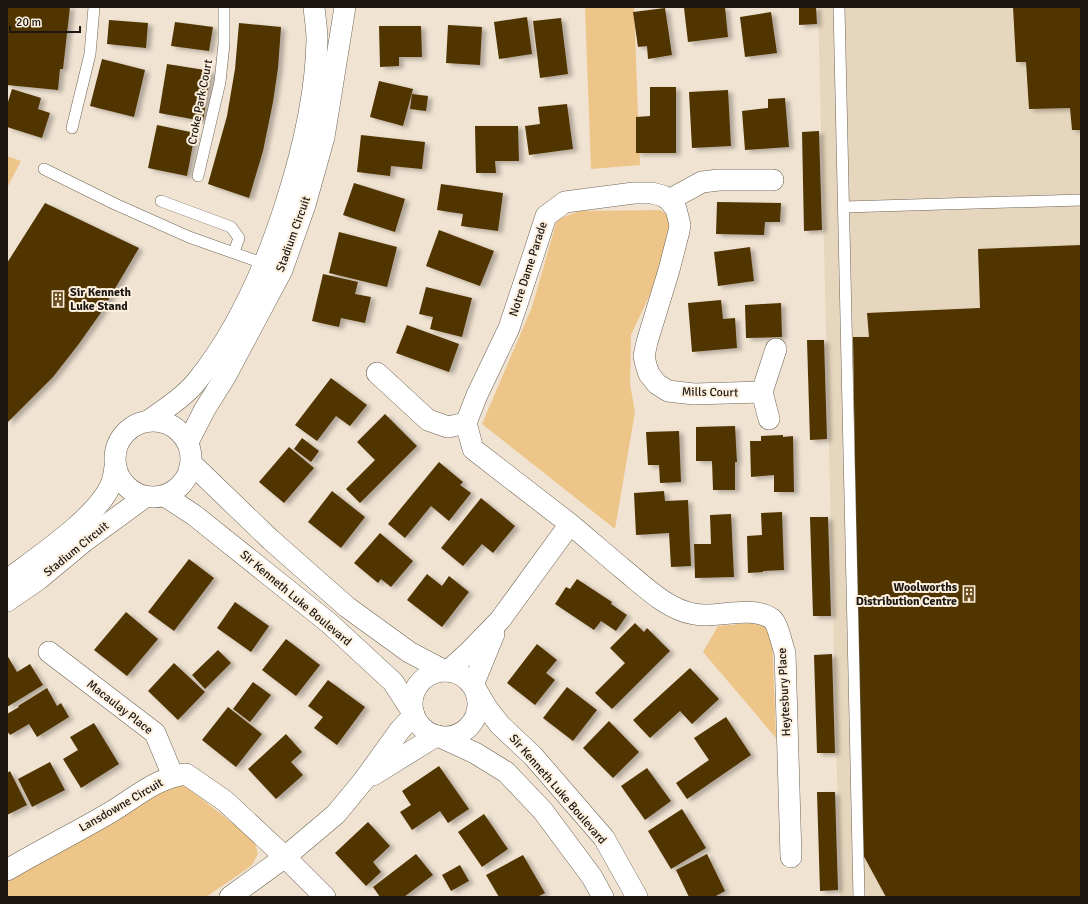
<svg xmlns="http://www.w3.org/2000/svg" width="1088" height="904" viewBox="0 0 1088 904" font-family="Signika,sans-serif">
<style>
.built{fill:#e7d6be}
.green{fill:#edc589}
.building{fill:#513400;filter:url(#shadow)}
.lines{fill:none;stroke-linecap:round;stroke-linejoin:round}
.lane-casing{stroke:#6e6454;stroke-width:12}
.street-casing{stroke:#6e6454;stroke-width:22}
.lane{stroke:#fff;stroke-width:11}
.street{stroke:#fff;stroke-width:21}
.labels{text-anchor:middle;stroke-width:4;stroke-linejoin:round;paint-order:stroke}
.street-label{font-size:12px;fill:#1c1711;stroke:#fdf0df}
.poi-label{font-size:12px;font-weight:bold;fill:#1c1711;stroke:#fdf0df;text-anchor:start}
</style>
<defs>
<filter id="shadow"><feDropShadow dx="4.5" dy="2.5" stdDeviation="2" flood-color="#0004"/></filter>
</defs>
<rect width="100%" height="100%" fill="#f0e3d2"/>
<polygon class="built" points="818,7 1081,7 1081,897 840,897"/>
<g class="green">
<polygon points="585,7 634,7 640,165 591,169"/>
<polygon points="7,156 21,161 7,188"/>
<polygon points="660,210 674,219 671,250 631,335 630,384 635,412 615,529 482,424 532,307 557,220 579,211"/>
<polygon points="752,623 764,626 772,635 776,738 703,652 718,626"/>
<polygon points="184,785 254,840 258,854 251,866 206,897 7,897 7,882 172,786"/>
</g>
<g class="building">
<polygon points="7,7 70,7 63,69 60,69 58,90 7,85"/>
<polygon points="725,7 728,37 688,42 684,8"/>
<polygon points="799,7 816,7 817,24 799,25"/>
<polygon points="1013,7 1081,7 1081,130 1072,130 1070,108 1029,109 1026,62 1016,62"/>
<polygon points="665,8 672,55 648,59 647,46 638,47 633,12"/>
<polygon points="771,12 777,53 745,57 740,17"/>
<polygon points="527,17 532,54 499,59 494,22"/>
<polygon points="561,18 568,74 540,78 533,21"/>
<polygon points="109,20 148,23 146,48 107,44"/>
<polygon points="175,22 213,27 209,51 171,46"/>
<polygon points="239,23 281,27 278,68 273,102 263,151 249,198 208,184 227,116 235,69"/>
<polygon points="448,25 482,27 480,65 446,63"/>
<polygon points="379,26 421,26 422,57 399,57 399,66 380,67"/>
<polygon points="102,59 145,70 134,117 90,106"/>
<polygon points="167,64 211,71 203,121 159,113"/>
<polygon points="379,81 413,89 403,126 370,117"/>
<polygon points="650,87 676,87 676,153 636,153 636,117 650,116"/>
<polygon points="12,89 41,98 38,109 50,113 42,138 7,127 7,105"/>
<polygon points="728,90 731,146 692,148 689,92"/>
<polygon points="412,94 428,96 426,111 410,109"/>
<polygon points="785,98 789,147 745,150 742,111 768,108 768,99"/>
<polygon points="567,104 573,149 529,155 525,126 540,124 538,107"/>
<polygon points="157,125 195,133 187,176 148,168"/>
<polygon points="475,126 518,126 519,161 495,161 496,173 476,173"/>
<polygon points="819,131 822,230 804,231 802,132"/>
<polygon points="361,135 425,142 422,169 391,166 390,176 357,172"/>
<polygon points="354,183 405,199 395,232 343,215"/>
<polygon points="441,184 503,193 498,231 461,226 463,214 437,210"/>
<polygon points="717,202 781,203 780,222 765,222 764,235 716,234"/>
<polygon points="45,203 139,248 100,314 78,345 53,377 7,423 7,263"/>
<polygon points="439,230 494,251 480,286 426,266"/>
<polygon points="339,232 397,247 387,287 329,273"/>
<polygon points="1081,245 1081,897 886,897 861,851 853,337 869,337 867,313 980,308 978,249"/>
<polygon points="750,247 754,281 718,286 714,252"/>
<polygon points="323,274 358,282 355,294 371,297 365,323 341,318 339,327 312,321"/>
<polygon points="426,287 472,298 462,337 430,329 433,317 419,314"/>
<polygon points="721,300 723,319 735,318 737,348 692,352 688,303"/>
<polygon points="781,303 782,337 746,338 745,305"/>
<polygon points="407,325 459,344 449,372 396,353"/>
<polygon points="807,340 824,340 827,439 810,440"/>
<polygon points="331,378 367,405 350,426 336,416 317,441 295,425"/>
<polygon points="385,414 417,446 360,503 346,489 375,460 357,442"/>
<polygon points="735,426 737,462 735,462 735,490 713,490 712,461 696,461 696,427"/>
<polygon points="679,431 681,482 660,483 659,465 648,465 646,432"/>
<polygon points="783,435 783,437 793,436 794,492 774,492 774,475 751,477 750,441 761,441 761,436"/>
<polygon points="302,438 319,451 311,462 294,449"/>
<polygon points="289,447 314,468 284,503 259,482"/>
<polygon points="439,462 463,482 460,485 471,493 449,521 431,506 405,538 388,524"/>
<polygon points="332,491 365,517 341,548 308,522"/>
<polygon points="664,491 665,501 688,500 691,566 671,567 669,533 636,535 634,493"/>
<polygon points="481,498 515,526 493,553 482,544 463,566 441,548"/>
<polygon points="782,512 784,570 763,571 763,572 748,573 747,536 762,535 761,513"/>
<polygon points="731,514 734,577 695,578 694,544 711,544 710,515"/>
<polygon points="810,517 828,517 831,616 813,616"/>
<polygon points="380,533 413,561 391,587 381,579 378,583 354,563"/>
<polygon points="189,559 214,578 174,631 148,612"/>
<polygon points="427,574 442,586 449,576 469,592 442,627 407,600"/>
<polygon points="577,579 612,602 611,604 627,615 616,631 601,621 594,630 555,604 566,587 570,589"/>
<polygon points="235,602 269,626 251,652 217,628"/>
<polygon points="126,612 158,639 127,676 94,650"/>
<polygon points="635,623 644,632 647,628 670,651 612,709 595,693 625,663 610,648"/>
<polygon points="286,639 320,665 296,696 262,670"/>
<polygon points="537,644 557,660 546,673 555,680 535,705 507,683"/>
<polygon points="218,650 231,663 205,689 192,675"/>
<polygon points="832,654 835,753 817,753 814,655"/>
<polygon points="7,655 17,672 30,664 43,685 7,707"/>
<polygon points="174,663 205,692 178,720 148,691"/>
<polygon points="690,668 719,699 692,724 680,711 650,738 633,720"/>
<polygon points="328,680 365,707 337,745 314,728 323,717 308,706"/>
<polygon points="253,682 271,695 250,722 233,709"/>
<polygon points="567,687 597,710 573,741 543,718"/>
<polygon points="47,688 57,706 61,703 69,717 37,737 29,724 10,735 7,731 7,714 19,707 18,706"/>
<polygon points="228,707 262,734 236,767 202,740"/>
<polygon points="726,717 751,755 687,799 676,783 709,760 694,738"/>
<polygon points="609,721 639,752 613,778 583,748"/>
<polygon points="94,723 119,764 81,788 63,759 78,750 70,737"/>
<polygon points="286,734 302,752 291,762 303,775 276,799 248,769"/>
<polygon points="50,762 65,790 32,807 18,779"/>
<polygon points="439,766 469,809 448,823 440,811 412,830 400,812 411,805 402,791"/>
<polygon points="647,768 671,801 645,820 621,786"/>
<polygon points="10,771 27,805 7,815 7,773"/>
<polygon points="817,792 835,792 838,890 820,891"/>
<polygon points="682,809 706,848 671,869 648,831"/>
<polygon points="484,814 508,849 482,867 458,832"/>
<polygon points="368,822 390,846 373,862 381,872 366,886 335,853"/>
<polygon points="416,854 433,875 404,897 380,897 373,887"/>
<polygon points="707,854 725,891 714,897 689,897 676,870"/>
<polygon points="523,855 545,893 537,897 499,897 486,875"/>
<polygon points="460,865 469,881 451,891 442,875"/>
</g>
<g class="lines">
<defs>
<g id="lane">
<polyline points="839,7 859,897"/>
<polyline points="72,128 90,54 94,7"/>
<polyline points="44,169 115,204 189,237 268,265"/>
<polyline points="198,176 220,82 224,44 224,7"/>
<polyline points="161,201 231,227 239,238 234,252"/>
<polyline points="844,207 1081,200"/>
</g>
<g id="street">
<polyline points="669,200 702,182 719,180 773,180"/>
<polyline points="377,373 428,420 448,427 466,423"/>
<polyline points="769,419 762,392 776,349"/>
<circle cx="153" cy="459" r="38"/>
<path d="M148 421C165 409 184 397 197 381 239 329 266 266 286 203 303 150 316 96 317 40 317 29 315 18 314 7"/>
<polyline points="188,442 205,409 225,377 282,270 305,205 324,137 345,7"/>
<polyline points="192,464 271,540 347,607 409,652 445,671"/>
<polyline points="165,496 194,515 329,623 393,682 413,713"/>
<path d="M570 524C588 539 605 554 623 569 644 586 666 609 694 614 717 619 751 604 772 619 778 624 782 645 785 653L791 857"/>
<path d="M7 580C36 558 100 516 112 482 114 477 114 472 115 467"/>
<polyline points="7,601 39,579 86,540 145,497"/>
<polyline points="49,652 155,733 173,776"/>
<circle cx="445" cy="704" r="33"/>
<polyline points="448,671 469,652 500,620 570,524 473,449 466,423 477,395 509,328 535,250 546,216 565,202 634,193 652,193 663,196 669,200 676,209 680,225 679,231 669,270 647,342 644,356 646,365 649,374 657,384 668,391 694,394 762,392"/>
<polyline points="473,685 494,634"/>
<polyline points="474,686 487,708 500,725 533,756 604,838 637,897"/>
<polyline points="438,736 475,753 506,772 543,811 592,877 603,897"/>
<polyline points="373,775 436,736"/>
<path d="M7 870C41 850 77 832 111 812 136 797 156 778 186 774L225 801 285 857 325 897"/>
<polyline points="230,897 285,857 336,814 364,780 400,730 414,715"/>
</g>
</defs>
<use href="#lane" class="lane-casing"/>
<use href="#street" class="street-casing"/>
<use href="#lane" class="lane"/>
<use href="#street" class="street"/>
</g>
<defs>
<symbol id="building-bare" viewBox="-9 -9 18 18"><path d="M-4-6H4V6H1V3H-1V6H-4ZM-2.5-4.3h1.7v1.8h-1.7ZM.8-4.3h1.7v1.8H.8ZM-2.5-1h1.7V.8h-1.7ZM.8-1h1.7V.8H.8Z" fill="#6d5124" stroke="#fdf0df" stroke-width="2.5" paint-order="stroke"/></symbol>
</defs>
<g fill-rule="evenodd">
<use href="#building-bare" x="47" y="288" width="22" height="22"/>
<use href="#building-bare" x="958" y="583" width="22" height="22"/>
</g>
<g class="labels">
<g class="street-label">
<text transform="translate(200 102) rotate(-79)" y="4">Croke Park Court</text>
<text transform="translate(293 234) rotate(-70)" y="4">Stadium Circuit</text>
<text transform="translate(528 269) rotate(-72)" y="4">Notre Dame Parade</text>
<text transform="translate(710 392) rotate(1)" y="4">Mills Court</text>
<text transform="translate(76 549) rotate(-39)" y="4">Stadium Circuit</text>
<text transform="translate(296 598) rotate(40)" y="4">Sir Kenneth Luke Boulevard</text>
<text transform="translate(784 692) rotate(-93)" y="4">Heytesbury Place</text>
<text transform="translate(120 707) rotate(38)" y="4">Macaulay Place</text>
<text transform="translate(558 789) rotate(49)" y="4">Sir Kenneth Luke Boulevard</text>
<text transform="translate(121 805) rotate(-30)" y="4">Lansdowne Circuit</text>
</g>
<g class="poi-label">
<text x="70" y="296">Sir Kenneth<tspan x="70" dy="14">Luke Stand</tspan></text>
<text x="957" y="591" text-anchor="end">Woolworths<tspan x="957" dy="14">Distribution Centre</tspan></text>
</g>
</g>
<rect width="1088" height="904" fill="none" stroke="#1c1711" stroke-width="16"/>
<path d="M10 26v6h70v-6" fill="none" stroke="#1c1711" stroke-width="2"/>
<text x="16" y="26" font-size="12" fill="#1c1711" stroke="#fdf0df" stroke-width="3" paint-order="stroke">20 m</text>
</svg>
